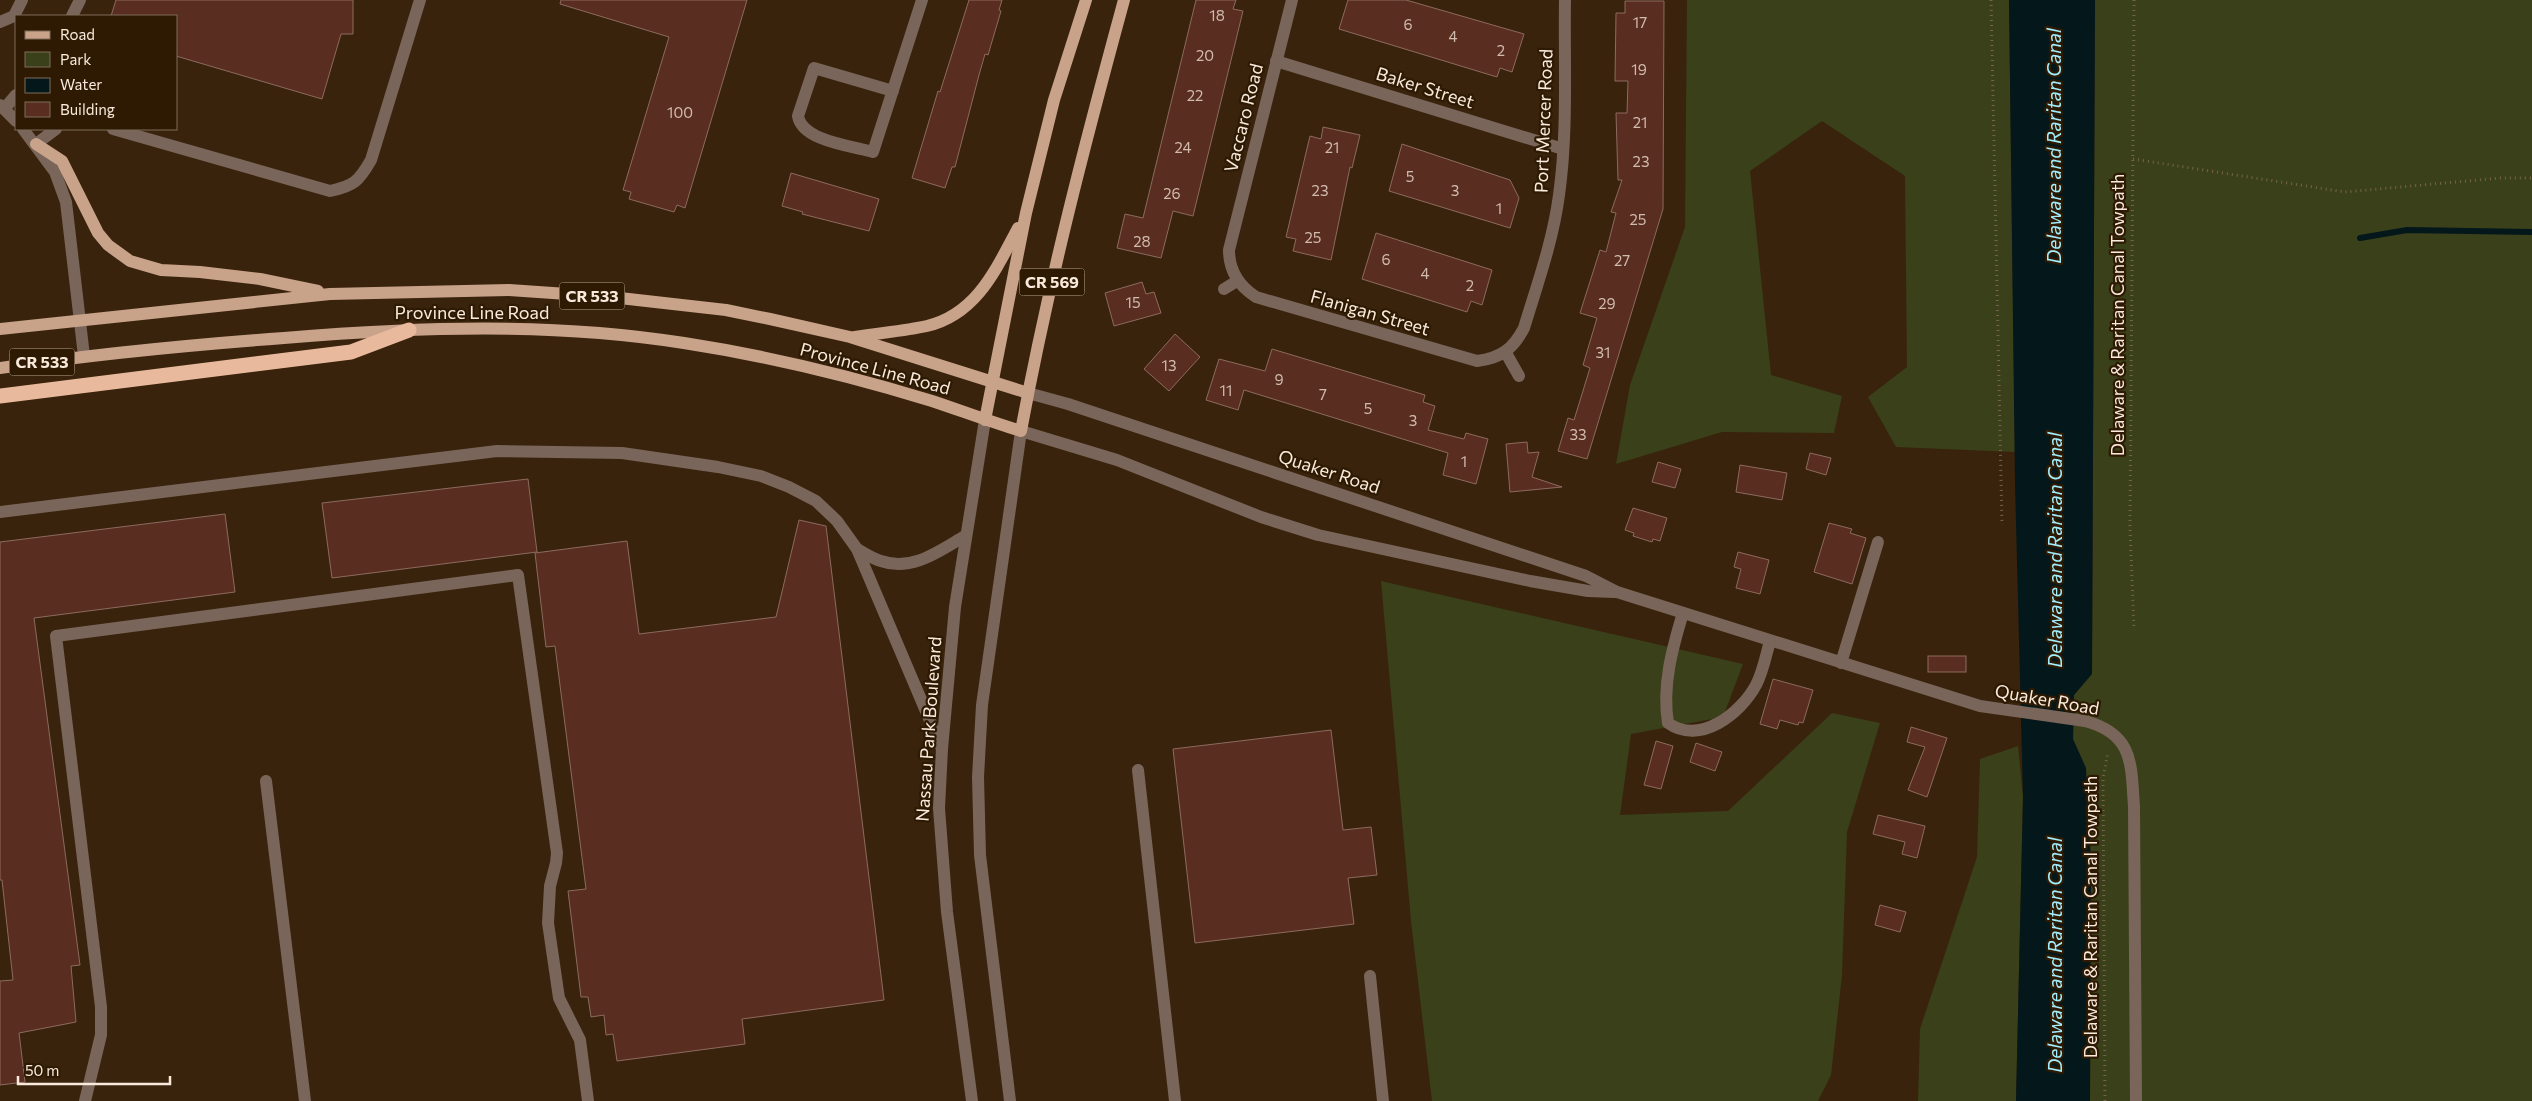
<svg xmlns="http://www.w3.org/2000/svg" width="2532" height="1101" viewBox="0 0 2532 1101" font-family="Commissioner,sans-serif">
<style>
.green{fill:#3a4019}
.water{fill:#04171b}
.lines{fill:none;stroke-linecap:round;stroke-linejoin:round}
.stream{stroke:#04171b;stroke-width:6}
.building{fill:#592e21;stroke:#8d6a5f}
.path{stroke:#76624e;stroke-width:3;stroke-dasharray:1 4;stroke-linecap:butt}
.minor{stroke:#79655a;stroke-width:12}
.major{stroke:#c9a28a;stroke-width:12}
.highway{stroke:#e9b99d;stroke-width:15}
.labels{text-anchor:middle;stroke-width:4.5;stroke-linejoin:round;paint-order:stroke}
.number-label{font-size:15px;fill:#d1bbad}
.shield{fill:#2e1a03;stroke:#bcac9b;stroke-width:1}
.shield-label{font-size:16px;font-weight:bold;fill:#f9eadc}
.street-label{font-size:18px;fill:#f9eadc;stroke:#2e1a03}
.water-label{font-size:19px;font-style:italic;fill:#a2eefe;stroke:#2e1a03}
</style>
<rect width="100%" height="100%" fill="#39230c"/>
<g class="green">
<polygon points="1687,0 2009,0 2015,452 1896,447 1868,397 1907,367 1905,176 1822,121 1750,171 1771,375 1842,396 1834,433 1722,432 1616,464 1630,385 1685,227"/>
<polygon points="2095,0 2532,0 2532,1101 2090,1101 2091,861 2073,739 2074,695 2092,673"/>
<polygon points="1381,581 1743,664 1723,717 1631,734 1620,815 1728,811 1832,713 1880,723 1847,832 1842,975 1831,1075 1818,1101 1432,1101 1411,921"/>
<polygon points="2018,746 2023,797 2016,1101 1918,1101 1920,1029 1977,857 1980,759"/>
</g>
<polygon class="water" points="2009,0 2095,0 2092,674 2074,695 2073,739 2086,768 2091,861 2090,1101 2016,1101 2023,797 2015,483"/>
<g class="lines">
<polyline class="stream" points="2360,238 2407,230 2532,232"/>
</g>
<g class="building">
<polygon points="116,0 353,0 353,34 341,34 322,99 176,56 176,16 111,16"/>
<polygon points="561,0 747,0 685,208 677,205 674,212 629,199 631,192 623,190 669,37 560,4"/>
<polygon points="969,0 1002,0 999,10 1001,11 988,55 985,54 979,75 955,167 952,167 945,188 912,178 938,91 940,92"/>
<polygon points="1196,0 1236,0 1233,9 1243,11 1193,216 1173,211 1161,258 1117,248 1125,214 1143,218"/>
<polygon points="1348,0 1406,0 1524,34 1512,72 1500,68 1497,77 1339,29"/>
<polygon points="1625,1 1664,1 1663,209 1587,459 1558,451 1568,418 1574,420 1590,368 1583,365 1597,318 1580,313 1600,250 1606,252 1616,213 1611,212 1622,180 1618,180 1616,113 1627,113 1628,81 1615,81 1616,13 1625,13"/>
<polygon points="1323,127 1360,135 1352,168 1350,167 1331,260 1293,251 1296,239 1286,237 1310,136 1321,139"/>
<polygon points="1402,144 1510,180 1519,198 1510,228 1389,191"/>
<polygon points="791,173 879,199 869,231 802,214 803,212 782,206"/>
<polygon points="1376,233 1492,270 1482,305 1471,301 1467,312 1362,279"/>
<polygon points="1142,282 1146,294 1154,292 1161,313 1114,326 1105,293"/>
<polygon points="1175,334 1200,357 1169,391 1144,369"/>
<polygon points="1272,349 1425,395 1423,402 1435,406 1428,430 1464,439 1466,433 1488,439 1476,484 1443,475 1448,453 1244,390 1238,410 1206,400 1219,359 1265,371"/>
<polygon points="1527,442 1528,453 1539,452 1532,477 1562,487 1510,492 1506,444"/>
<polygon points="1810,453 1831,458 1826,475 1806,469"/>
<polygon points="1658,462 1681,469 1675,488 1652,482"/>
<polygon points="1740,465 1787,473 1782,500 1736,492"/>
<polygon points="528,479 537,552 332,578 322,503"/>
<polygon points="1633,508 1667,518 1660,541 1653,539 1652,542 1633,536 1634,533 1625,530"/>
<polygon points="225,514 235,592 34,618 80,965 71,966 76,1022 19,1033 25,1082 0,1085 0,981 13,980 2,880 0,880 0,542"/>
<polygon points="799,520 826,526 884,1000 742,1019 745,1044 617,1061 613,1034 606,1035 604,1015 591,1017 588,997 581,997 568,891 586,889 555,646 546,647 535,553 627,541 639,634 776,617"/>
<polygon points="1829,523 1852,529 1850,533 1866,538 1852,584 1814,572"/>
<polygon points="1738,552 1769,560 1760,594 1736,588 1741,569 1734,567"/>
<rect x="1928" y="656" width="38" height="16"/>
<polygon points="1773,679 1813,690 1803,723 1799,722 1798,725 1780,720 1777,729 1760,724"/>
<polygon points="1911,727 1947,738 1927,797 1908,790 1925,747 1907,742"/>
<polygon points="1331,730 1343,830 1371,827 1377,875 1348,878 1354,924 1195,943 1173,749"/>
<polygon points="1656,741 1673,746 1661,789 1644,785"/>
<polygon points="1696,743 1722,752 1715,771 1690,762"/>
<polygon points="1878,815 1925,826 1917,858 1902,854 1905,842 1873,834"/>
<polygon points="1880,905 1906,912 1900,932 1875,925"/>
</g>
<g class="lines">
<g class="path">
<polyline points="1991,0 2002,525"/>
<polyline points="2134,0 2130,528 2134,630"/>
<polyline points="2133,159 2345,192 2500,178 2532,178"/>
<polyline points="2105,1101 2103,778 2108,752"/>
</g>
<g class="minor">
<path d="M1292 0 1229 250C1229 271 1239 286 1256 297L1477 361C1501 358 1513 349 1524 328 1537 285 1553 241 1559 195 1568 131 1564 65 1565 0"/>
<polyline points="72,16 80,0"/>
<polyline points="0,22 14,16 22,0"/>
<polyline points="1276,61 1563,149"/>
<path d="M893 91 814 68 798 116C802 141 852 146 873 152L922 0"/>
<polyline points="0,105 16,121"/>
<polyline points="5,108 16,95"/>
<polyline points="23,129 55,172 66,202 84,356"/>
<path d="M113 129 330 191C354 186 359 181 371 160L420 0"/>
<polyline points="36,144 56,129"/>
<polyline points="1224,289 1237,281"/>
<polyline points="1506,353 1519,376"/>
<path d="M1028 393 1068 404 1586 576 1617 592 1980 706 2085 721C2134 734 2131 764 2134 807L2136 1101"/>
<polyline points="0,512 497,451 622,453 718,467 761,476 789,487 816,501 837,521 857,549 942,749"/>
<path d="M857 549C864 553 873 559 881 561 912 572 939 551 965 536"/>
<path d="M1683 613C1672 649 1662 686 1668 723 1700 746 1741 713 1756 685 1763 672 1766 655 1770 641"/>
<polyline points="1841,663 1878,542"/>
<polyline points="1138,770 1175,1101"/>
<polyline points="266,781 305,1101"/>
<polyline points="1370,976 1383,1101"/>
<polyline points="85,1101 101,1035 101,1007 56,636 518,575 557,853 556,863 550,886 548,923 559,998 580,1040 588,1101"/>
<polyline points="972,1101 947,912 939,808 942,749 955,607 985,420"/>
<polyline points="1010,1101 980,855 978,777 982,705 1021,431 1117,460 1261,517 1318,535 1530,581 1588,591 1614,592"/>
</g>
<g class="major">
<polyline points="36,144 62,161 98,233 108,245 130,261 161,270 200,272 260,279 318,291"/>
<polyline points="0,329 330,294 509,290 611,297 726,310 770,319 850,337 1028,393"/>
<path d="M855 337C879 333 904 331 927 326 977 314 996 269 1018 228"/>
<path d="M0 368C95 354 189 345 284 338 417 327 552 322 684 343 768 356 851 376 932 401 962 411 991 422 1021 431 1048 285 1085 143 1124 0"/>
<polyline points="985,420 1026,213 1054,100 1086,0"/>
</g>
<polyline class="highway" points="0,396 351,352 409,330"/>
</g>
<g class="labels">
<g class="number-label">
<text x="1217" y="21">18</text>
<text x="1640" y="28">17</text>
<text x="1408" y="30">6</text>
<text x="1453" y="42">4</text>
<text x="1501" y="56">2</text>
<text x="1205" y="61">20</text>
<text x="1639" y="75">19</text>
<text x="1195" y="101">22</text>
<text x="680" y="118">100</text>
<text x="1640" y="128">21</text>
<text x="1183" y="153">24</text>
<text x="1332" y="153">21</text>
<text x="1641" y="167">23</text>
<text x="1410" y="182">5</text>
<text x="1320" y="196">23</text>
<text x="1455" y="196">3</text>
<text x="1172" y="199">26</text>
<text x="1499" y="214">1</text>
<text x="1638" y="225">25</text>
<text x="1313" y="243">25</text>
<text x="1142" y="247">28</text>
<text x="1386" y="265">6</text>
<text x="1622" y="266">27</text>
<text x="1425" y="279">4</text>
<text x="1470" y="291">2</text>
<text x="1133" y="308">15</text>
<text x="1607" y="309">29</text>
<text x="1603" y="358">31</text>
<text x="1169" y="371">13</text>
<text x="1279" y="385">9</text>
<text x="1226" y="396">11</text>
<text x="1323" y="400">7</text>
<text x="1368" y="414">5</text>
<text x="1413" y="426">3</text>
<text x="1578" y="440">33</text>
<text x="1464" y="467">1</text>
</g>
<g class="shield">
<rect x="1019.5" y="268.5" width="65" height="27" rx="4"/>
<rect x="559.5" y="282.5" width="65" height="27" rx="4"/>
<rect x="9.5" y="348.5" width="65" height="27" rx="4"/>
</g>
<g class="shield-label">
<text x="1052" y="288">CR 569</text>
<text x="592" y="302">CR 533</text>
<text x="42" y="368">CR 533</text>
</g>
<g class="street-label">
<text transform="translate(1425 88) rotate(17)" y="6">Baker Street</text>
<text transform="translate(1244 118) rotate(-76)" y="6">Vaccaro Road</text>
<text transform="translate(1544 121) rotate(-88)" y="6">Port Mercer Road</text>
<text x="472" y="319">Province Line Road</text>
<text transform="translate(1370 313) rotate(16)" y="6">Flanigan Street</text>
<text transform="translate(2118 315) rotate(-90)" y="6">Delaware &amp; Raritan Canal Towpath</text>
<text transform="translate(875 369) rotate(15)" y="6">Province Line Road</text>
<text transform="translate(1329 472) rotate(18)" y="6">Quaker Road</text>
<text transform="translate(2047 700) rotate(10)" y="6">Quaker Road</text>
<text transform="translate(929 729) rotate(-86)" y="6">Nassau Park Boulevard</text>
<text transform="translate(2091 917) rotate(-90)" y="6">Delaware &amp; Raritan Canal Towpath</text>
</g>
<g class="water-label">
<text transform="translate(2054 146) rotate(-90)" y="7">Delaware and Raritan Canal</text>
<text transform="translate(2055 550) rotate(-90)" y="7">Delaware and Raritan Canal</text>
<text transform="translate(2055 955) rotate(-90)" y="7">Delaware and Raritan Canal</text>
</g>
</g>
<rect x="15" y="15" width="162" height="115" fill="#2e1a03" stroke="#7f6d5a"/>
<rect x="25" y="31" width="25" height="8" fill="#c9a28a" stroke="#7f6d5a"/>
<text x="60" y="40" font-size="15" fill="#f9eadc">Road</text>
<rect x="25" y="52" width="25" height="15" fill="#3a4019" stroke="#7f6d5a"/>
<text x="60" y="65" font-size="15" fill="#f9eadc">Park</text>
<rect x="25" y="78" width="25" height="15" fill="#04171b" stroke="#7f6d5a"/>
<text x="60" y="90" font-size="15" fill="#f9eadc">Water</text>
<rect x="25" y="102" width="25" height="15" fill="#592e21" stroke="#7f6d5a"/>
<text x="60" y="115" font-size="15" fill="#f9eadc">Building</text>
<path d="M18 1076v8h152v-8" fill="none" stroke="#f9eadc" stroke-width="2.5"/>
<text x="25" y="1076" font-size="15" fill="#f9eadc" stroke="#2e1a03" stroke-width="4" paint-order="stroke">50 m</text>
</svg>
